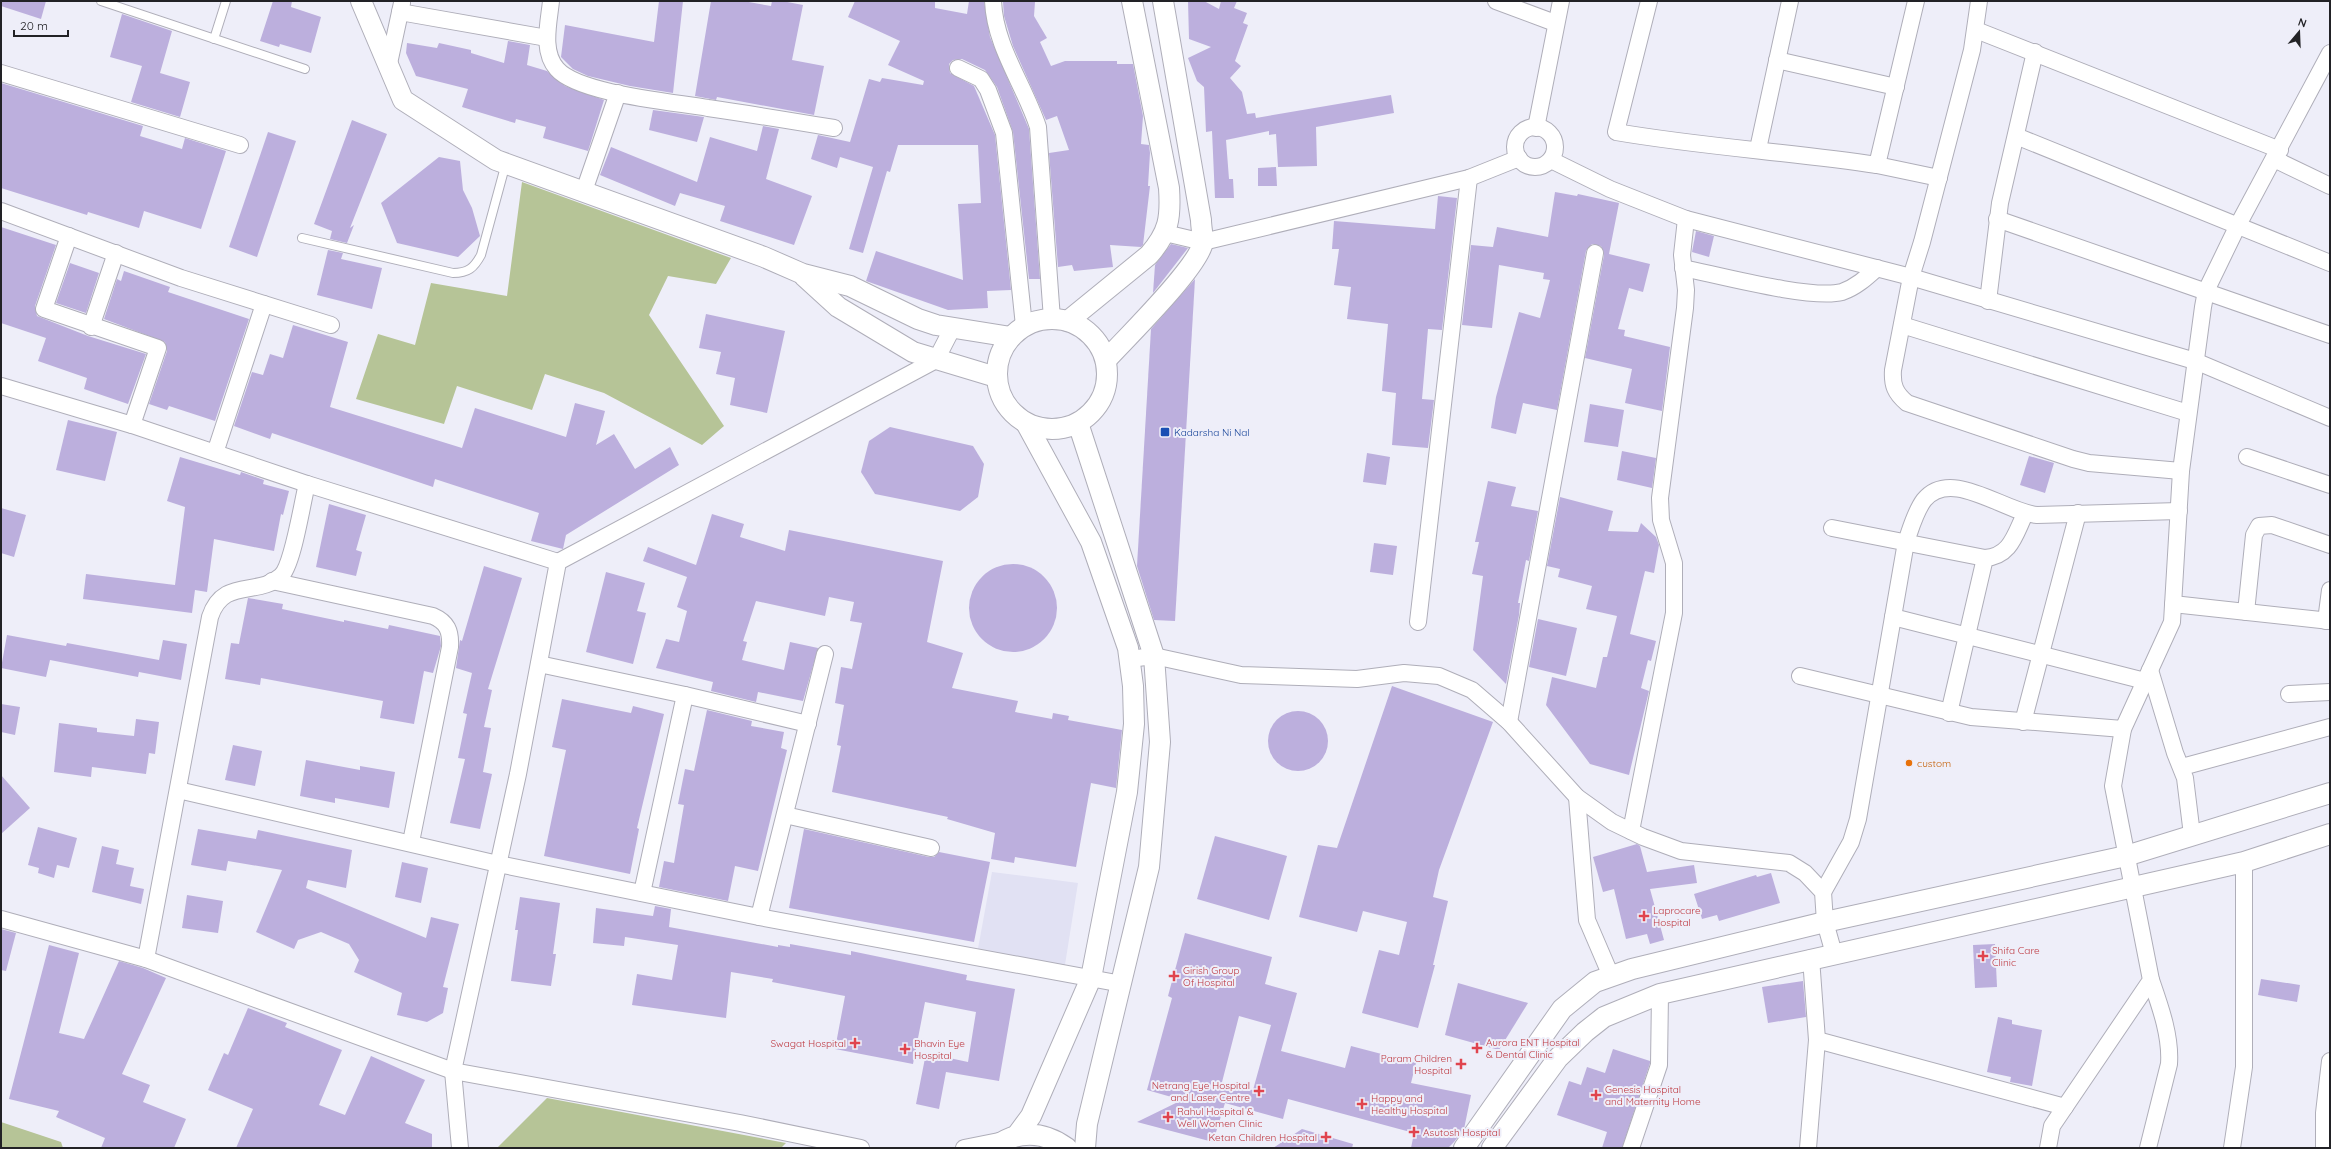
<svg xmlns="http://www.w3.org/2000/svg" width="2331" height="1149" viewBox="0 0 2331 1149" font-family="Quicksand,sans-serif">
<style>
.built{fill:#e1e1f3}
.green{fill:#b6c497}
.building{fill:#bcafdd;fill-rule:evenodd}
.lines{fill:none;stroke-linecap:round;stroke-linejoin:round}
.service-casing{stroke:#afaeb9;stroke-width:10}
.minor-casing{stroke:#afaeb9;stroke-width:18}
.tertiary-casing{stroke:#afaeb9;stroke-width:22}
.service{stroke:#fff;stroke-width:8}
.minor{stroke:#fff;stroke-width:16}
.tertiary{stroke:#fff;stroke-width:20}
.transit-dot{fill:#1a4fb4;stroke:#eeeef9;stroke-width:1.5}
.food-dot{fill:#e8710a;stroke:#eeeef9;stroke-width:1.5}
.health-dot{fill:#e0444e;stroke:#eeeef9;stroke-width:1.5}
.labels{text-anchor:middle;stroke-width:4;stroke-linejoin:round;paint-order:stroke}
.transit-label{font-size:10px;fill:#164399;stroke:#eeeef9;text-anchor:start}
.food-label{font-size:10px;fill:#c56008;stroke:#eeeef9;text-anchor:start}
.health-label{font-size:10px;fill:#be3a42;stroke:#eeeef9;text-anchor:start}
</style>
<rect width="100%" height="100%" fill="#eeeef9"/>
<polygon class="built" points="992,872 1078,883 1064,971 977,954"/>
<g class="green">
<polygon points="522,182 731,258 716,284 668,276 649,315 724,426 702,445 604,393 545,374 532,410 457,386 444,424 356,399 378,334 415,345 431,283 507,296"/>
<polygon points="547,1098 786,1143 781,1148 497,1148"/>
<polygon points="1,1122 61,1142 63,1148 1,1148"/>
</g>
<g class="building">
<polygon points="1,1 46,1 41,19 1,6"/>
<polygon points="273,1 292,1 291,7 321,17 311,53 280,44 279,47 260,41"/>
<polygon points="659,1 683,1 673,93 630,86 588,76 573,69 561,57 565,25 654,42"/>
<polygon points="711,1 743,1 771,6 772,1 782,1 803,5 792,60 824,66 814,115 717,97 716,100 695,96"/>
<polygon points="855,1 935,1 935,8 967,14 969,1 984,1 990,37 1029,129 1040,279 1029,279 1013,132 997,87 985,70 962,59 953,60 949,64 950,73 974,86 995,135 1011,290 987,291 988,308 948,310 866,281 876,251 963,280 958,204 981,203 978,145 898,145 890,172 887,171 863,253 849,249 873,167 840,157 837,168 811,159 818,135 850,142 869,79 880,82 882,78 923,85 924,81 888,65 900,41 848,17"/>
<polygon points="1188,1 1204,1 1219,9 1221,1 1237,1 1234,8 1247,13 1243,23 1248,25 1235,61 1241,66 1230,78 1242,92 1247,114 1255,113 1256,118 1391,95 1394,113 1316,127 1317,166 1278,167 1276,134 1269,135 1269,131 1226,140 1229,179 1233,179 1234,198 1215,198 1212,131 1206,132 1204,87 1197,81 1188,58 1211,47 1189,39"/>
<polygon points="1003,2 1035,2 1034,16 1047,38 1040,42 1051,66 1065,61 1117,61 1117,64 1133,64 1143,116 1141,144 1149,145 1150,153 1148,186 1150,186 1143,245 1141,247 1110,245 1113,267 1074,271 1072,265 1058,267 1049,153 1069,150 1057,116 1046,120 1013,46 1004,16"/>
<polygon points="122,14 172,31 160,73 190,82 180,117 131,102 142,66 110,57"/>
<polygon points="508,41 530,45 527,65 547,71 565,86 604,100 588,151 543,138 546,127 516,119 515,123 462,107 468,89 416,76 406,53 407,43 437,48 439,43 471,50 471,53 504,63"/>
<polygon points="1,83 143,126 140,136 182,149 185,138 226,151 201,229 144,211 139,228 88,212 87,215 1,188"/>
<polygon points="653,110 704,117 697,142 649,130"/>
<polygon points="352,120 387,134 350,228 354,225 347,243 330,239 332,231 314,224"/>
<polygon points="763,126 779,129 766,179 812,196 794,245 720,221 725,206 680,193 675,206 600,175 611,147 697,182 710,137 757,151"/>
<polygon points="268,132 296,141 257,257 229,247"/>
<polygon points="439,157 460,161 463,190 472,208 480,236 458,257 397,243 381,203"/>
<polygon points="1276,167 1277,186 1258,186 1258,168"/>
<polygon points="1555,192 1577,196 1578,194 1619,203 1609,254 1650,264 1643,292 1629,288 1618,329 1625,330 1624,336 1670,347 1662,411 1625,403 1632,369 1585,358 1604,255 1601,246 1592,244 1586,251 1557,410 1523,403 1516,434 1491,428 1496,397 1519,312 1540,318 1550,280 1543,279 1544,273 1499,265 1492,328 1462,325 1471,245 1493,247 1497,227 1548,237"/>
<polygon points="1438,196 1457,198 1442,330 1428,329 1422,399 1434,400 1428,448 1392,445 1396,393 1382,391 1388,324 1347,319 1351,287 1334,285 1339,249 1332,249 1334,221 1435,229"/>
<polygon points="1,227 56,245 35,306 37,316 88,336 146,354 128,404 84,389 87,378 38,361 46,338 1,323"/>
<polygon points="1696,231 1714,236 1709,257 1692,252"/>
<polygon points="1171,244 1188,248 1153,293 1155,265"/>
<polygon points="328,250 343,253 341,259 382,268 372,309 317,295"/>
<polygon points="70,263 99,273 86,313 56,303"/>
<polygon points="124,271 170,287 168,292 249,319 215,421 169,406 167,410 149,404 167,351 165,342 104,319 117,279 121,281"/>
<polygon points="1195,279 1175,621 1154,620 1137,566 1151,329"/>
<polygon points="706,314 785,331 767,413 730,405 735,378 716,374 721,352 699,348"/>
<polygon points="293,325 348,342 330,407 462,448 475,408 566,437 575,403 605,411 596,445 614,434 635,469 670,447 679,465 566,535 563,549 531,541 539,513 435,479 433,487 272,433 270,439 234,426 252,372 263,375 270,354 283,358"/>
<polygon points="1590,404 1624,410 1618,447 1584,442"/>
<polygon points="68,420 117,432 105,481 56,470"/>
<polygon points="890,427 973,446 984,464 978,497 960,511 875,494 861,472 869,441"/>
<polygon points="1622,451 1656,458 1652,488 1617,480"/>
<polygon points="1367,453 1390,457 1386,485 1363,482"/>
<polygon points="2029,456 2054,463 2045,493 2020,485"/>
<polygon points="180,457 240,475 241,472 264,480 263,484 289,491 283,515 281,514 274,551 214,539 207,592 195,590 192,613 83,599 86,574 175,585 185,507 167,501"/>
<polygon points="1488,481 1516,487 1511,506 1538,511 1529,561 1526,560 1518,603 1520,603 1519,615 1506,684 1473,650 1483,576 1472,574 1479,542 1475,542"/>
<polygon points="1560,497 1613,511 1608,531 1638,532 1641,523 1656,537 1659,545 1654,573 1645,571 1630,634 1656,641 1651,661 1648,660 1641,688 1649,691 1629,775 1590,764 1546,705 1552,677 1596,688 1603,657 1607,657 1617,616 1586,609 1592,586 1558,577 1560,569 1547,566"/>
<polygon points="329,504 366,515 356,550 362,552 356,576 316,567"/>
<polygon points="1,508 26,515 14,557 1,553"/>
<polygon points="712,514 744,524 740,537 785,551 789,530 943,561 927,642 963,653 952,688 1018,701 1015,712 1052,719 1053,713 1069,716 1068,720 1122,730 1116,788 1091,783 1076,867 1015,857 1014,863 991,859 995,833 947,819 948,817 832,792 841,746 837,745 844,705 835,703 841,667 852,669 862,623 850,621 854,602 829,597 825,616 756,601 743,641 747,642 742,660 784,670 790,642 818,648 803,701 758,692 756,702 711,691 713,682 656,668 666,639 679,642 687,611 677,607 687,577 643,561 648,547 696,565"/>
<polygon points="1374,543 1397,546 1393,575 1370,572"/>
<circle cx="1013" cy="608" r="44"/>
<polygon points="484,566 522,578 488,689 492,690 484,727 491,728 483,772 492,774 480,829 450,823 465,759 458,758 467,714 463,713 472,673 456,668 460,640 462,641"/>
<polygon points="606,572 645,583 637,611 646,613 633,664 586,652"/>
<polygon points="248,598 283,604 282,609 344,622 344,620 388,629 389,625 440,636 441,646 433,673 424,671 414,724 380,718 383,701 261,678 260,685 225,679 231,643 239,644"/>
<polygon points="1538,619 1577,628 1566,676 1529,667"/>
<polygon points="7,635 66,646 67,643 159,660 163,640 187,644 181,680 139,672 138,677 50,660 46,677 1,668"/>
<polygon points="1392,686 1493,722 1439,870 1433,897 1448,901 1433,965 1435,965 1418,1028 1362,1013 1379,950 1399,955 1407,922 1363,911 1357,932 1299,917 1318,845 1337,848"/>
<polygon points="562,699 631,713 633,706 664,714 637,828 639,829 630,874 544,856 566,750 552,747"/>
<polygon points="1,704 20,707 15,735 1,732"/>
<polygon points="707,710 752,721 751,726 784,732 781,748 787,750 758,871 735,866 728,901 659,887 664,861 674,863 684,805 678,804 685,769 694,771"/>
<circle cx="1298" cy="741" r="30"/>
<polygon points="136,719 159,722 155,754 149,753 146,774 92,767 91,777 54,772 59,723 97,728 97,732 134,736"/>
<polygon points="233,745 262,751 255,786 225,780"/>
<polygon points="306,760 360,770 360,766 395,772 389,808 335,798 335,803 300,796"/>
<polygon points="1,775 30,808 1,834"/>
<polygon points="38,827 77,838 69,868 57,865 54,878 38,873 39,868 28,865"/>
<polygon points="198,829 256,839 258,830 352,850 346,888 308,880 306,888 426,938 431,917 459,924 443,987 448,988 443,1013 427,1022 397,1015 402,993 354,972 359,960 349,944 321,932 298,940 294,949 256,932 282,870 228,861 226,871 191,865"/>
<polygon points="804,829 929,857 934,857 939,852 990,862 974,942 789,908"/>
<polygon points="1215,836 1287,856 1269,920 1197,899"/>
<polygon points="1637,844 1640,846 1647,872 1694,865 1697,883 1650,889 1664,940 1650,944 1647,934 1626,939 1614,889 1603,892 1593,857"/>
<polygon points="102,846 119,850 116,864 134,868 130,886 144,889 141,904 92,892"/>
<polygon points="402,862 428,868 421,903 395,897"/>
<polygon points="1771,873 1780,903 1719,921 1717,915 1702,919 1694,894 1756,875 1757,877"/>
<polygon points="187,895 223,901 218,933 182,928"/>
<polygon points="520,897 560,903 553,954 556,954 551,986 511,981 518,930 515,930"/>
<polygon points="655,906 671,909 669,927 778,947 778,945 790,947 790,944 851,955 851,951 967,975 966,980 1015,989 999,1081 946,1072 939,1109 916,1104 926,1053 968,1062 976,1012 925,1002 913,1064 835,1049 845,996 772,982 773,979 731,972 726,1018 632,1005 637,974 672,980 678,945 625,937 624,946 593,943 596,908 653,916"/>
<polygon points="1,929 16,933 6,971 1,970"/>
<path d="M1185 933 1272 957 1265 984 1297 993 1281 1051 1345 1068 1351 1046 1416 1063 1411 1083 1471 1095 1464 1129 1454 1142 1448 1148H1411L1414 1133 1288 1099 1283 1119 1225 1103 1213 1142 1137 1122 1182 1100 1147 1090 1172 998 1168 996ZM1239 1016 1271 1025 1253 1090 1221 1086Z"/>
<polygon points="1995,944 1997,987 1975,988 1973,945"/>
<polygon points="49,945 79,953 59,1033 84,1039 119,961 143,968 166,978 122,1074 150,1085 143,1102 186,1119 174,1148 101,1148 105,1138 56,1117 59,1111 9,1099"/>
<polygon points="2261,979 2300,985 2297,1002 2258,995"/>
<polygon points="1803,981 1806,1017 1768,1023 1762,987"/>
<polygon points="1458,983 1528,1003 1499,1050 1445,1035"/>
<polygon points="248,1008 287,1023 285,1027 342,1050 319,1105 345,1115 371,1056 425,1080 405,1123 432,1134 432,1148 236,1148 253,1109 208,1090 224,1053 228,1055"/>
<polygon points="1998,1017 2012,1020 2012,1024 2042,1030 2032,1086 2010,1082 2011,1077 1987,1072"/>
<polygon points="1613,1049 1650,1061 1650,1063 1622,1148 1602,1148 1607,1132 1557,1115 1569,1081 1581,1085 1587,1067 1605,1073"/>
<polygon points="1302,1129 1353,1144 1352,1148 1273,1148"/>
</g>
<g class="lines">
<defs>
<g id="service">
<polyline points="101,1 305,69"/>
<polyline points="214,39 226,1"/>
<path d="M302 238 453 273C468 273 474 268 481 255L506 163"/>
</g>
<g id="minor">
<path d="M551 1C549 22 541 51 557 69 579 94 674 102 708 108 750 114 792 121 834 128"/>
<path d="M993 1C995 47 1024 84 1038 127L1052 319"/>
<polyline points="1496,1 1555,23"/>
<path d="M1649 1 1616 132C1703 147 1791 152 1877 165"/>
<polyline points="1916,1 1877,165 1939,178"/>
<path d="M1979 1 1972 50 1922 242 1911 277 1893 370C1892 385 1895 393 1907 403L2073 459 2089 463 2181 471"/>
<polyline points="400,12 547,38"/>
<polyline points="1976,30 2280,150"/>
<polyline points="1777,60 1896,87"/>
<polyline points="388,68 402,3"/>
<polyline points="958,68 981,79 988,90 1004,133 1024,326"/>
<polyline points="1,73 240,145"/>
<circle cx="1535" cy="147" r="20"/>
<polyline points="1536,128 1561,1"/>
<polyline points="2016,136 2330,263"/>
<polyline points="1758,149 1790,1"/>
<polyline points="2274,159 2330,186"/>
<polyline points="1551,160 1610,189 1686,219 1911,277 2195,361 2330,418"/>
<polyline points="584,191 618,93"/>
<polyline points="1,211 181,278 331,325"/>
<polyline points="1997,219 2330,335"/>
<polyline points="1165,233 1203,242 1469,178 1519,158"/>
<polyline points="69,236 44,309 158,348 132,425"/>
<path d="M1683 268C1718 275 1811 300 1842 292 1856 287 1866 278 1877 268"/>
<polyline points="1988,301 2000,203 2035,52"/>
<polyline points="1902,325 2188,413"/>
<polyline points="91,327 116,253"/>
<polyline points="1,386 132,425 307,484 558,562"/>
<polyline points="215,453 264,304"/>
<polyline points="2247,457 2330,485"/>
<path d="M1832 528 1985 558C2011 556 2015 534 2025 514"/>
<path d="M272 581 433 616C447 622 451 631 450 647L411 842"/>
<polyline points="2173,604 2330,621"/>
<polyline points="2246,612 2254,535 2259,526 2272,525 2330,545"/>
<polyline points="1893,617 2145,681"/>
<polyline points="2326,621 2330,590"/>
<polyline points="1418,622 1469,178"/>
<polyline points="1129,659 1154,656 1241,675 1357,679 1404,673 1439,676 1472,690 1509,722 1577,797 1612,822 1643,837 1681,851 1789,863 1805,873 1823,892 1825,922 1834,954"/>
<polyline points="539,664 685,695 808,724"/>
<polyline points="2150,670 2175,753 2185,778 2192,835"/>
<polyline points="1800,676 1971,717 2123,729"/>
<polyline points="2289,694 2330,692"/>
<polyline points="1949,713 1985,558"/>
<polyline points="1509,722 1595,253"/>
<polyline points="2023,722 2078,513"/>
<polyline points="2182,767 2330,727"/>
<polyline points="178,790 498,864 759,917 1122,984"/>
<polyline points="1577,797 1587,920 1611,976"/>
<polyline points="785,815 931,848"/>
<polyline points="1631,831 1674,613 1674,563 1661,520 1660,498 1685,308 1686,290 1682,255 1686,219"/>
<path d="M1823 892 1851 842 1858 819 1906 542C1911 528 1915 512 1924 500 1951 467 2004 512 2037 515L2179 511"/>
<polyline points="642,893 685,695"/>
<polyline points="759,917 825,654"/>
<polyline points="1,919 146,959 453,1071 740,1123 861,1148"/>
<path d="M146 959 210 617C223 577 258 597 281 576 293 565 302 503 307 484"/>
<polyline points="1817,1040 2065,1107"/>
<polyline points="460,1148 453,1071 518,774 558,562 936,360 953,327"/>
<polyline points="964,1148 1004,1140"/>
<polyline points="1631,1148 1659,1065 1660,994"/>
<polyline points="1808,1148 1817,1040 1811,958"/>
<polyline points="2048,1148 2052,1126 2151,980 2113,786 2123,729 2172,622 2181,471 2203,307 2206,291 2238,225 2330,53"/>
<path d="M2148 1148 2169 1064C2171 1036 2160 1006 2151 980"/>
<polyline points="2232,1148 2244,1067 2244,862"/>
<polyline points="2324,1148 2324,1113 2330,1061"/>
</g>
<g id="tertiary">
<polyline points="361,1 403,100 496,160 764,257 803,274 850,286 918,319 936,325 1011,337"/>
<polyline points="804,276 838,307 913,352 996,377"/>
<circle cx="1052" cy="374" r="55"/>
<path d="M1068 321 1149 255C1169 232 1171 218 1169 188L1132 1"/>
<path d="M1106 360C1126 338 1199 267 1203 242 1203 235 1201 227 1201 220L1163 1"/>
<polyline points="1078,423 1154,656 1160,742 1149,867 1087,1124 1085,1148"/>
<polyline points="1017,1135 1031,1116 1091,978 1127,792 1134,724 1133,686 1128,648 1091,542 1026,423"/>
<path d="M993 1148C1017 1130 1042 1130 1067 1148"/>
<polyline points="1464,1148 1562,1009 1595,982 1632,969 1825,922 2126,856 2330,793"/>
<polyline points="1492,1148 1558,1058 1585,1032 1604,1017 1660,994 2244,862 2330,834"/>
</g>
</defs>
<use href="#service" class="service-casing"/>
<use href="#minor" class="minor-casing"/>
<use href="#tertiary" class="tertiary-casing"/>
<use href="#service" class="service"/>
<use href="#minor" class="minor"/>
<use href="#tertiary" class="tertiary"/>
</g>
<rect class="transit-dot" x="1160" y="427" width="10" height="10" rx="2"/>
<circle class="food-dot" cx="1909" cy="763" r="4"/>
<g class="health-dot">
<path d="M1642 910h4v4h4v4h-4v4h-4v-4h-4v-4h4z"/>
<path d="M1981 950h4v4h4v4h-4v4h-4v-4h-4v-4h4z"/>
<path d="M1172 970h4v4h4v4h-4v4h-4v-4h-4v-4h4z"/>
<path d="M853 1037h4v4h4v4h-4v4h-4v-4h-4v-4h4z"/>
<path d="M1475 1042h4v4h4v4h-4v4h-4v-4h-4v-4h4z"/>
<path d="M903 1043h4v4h4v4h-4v4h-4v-4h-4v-4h4z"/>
<path d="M1459 1058h4v4h4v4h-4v4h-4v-4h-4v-4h4z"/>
<path d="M1257 1085h4v4h4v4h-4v4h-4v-4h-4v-4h4z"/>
<path d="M1594 1089h4v4h4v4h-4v4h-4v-4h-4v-4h4z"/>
<path d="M1360 1098h4v4h4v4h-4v4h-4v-4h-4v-4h4z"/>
<path d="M1166 1111h4v4h4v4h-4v4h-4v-4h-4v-4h4z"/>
<path d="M1412 1126h4v4h4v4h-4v4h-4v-4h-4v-4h4z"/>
<path d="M1324 1131h4v4h4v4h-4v4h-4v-4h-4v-4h4z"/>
</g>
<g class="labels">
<g class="transit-label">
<text x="1174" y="436">Kadarsha Ni Nal</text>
</g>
<g class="food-label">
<text x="1917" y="767">custom</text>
</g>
<g class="health-label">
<text x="1653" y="914">Laprocare<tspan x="1653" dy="12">Hospital</tspan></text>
<text x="1992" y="954">Shifa Care<tspan x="1992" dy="12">Clinic</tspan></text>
<text x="1183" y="974">Girish Group<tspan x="1183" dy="12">Of Hospital</tspan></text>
<text x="1486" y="1046">Aurora ENT Hospital<tspan x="1486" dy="12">&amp; Dental Clinic</tspan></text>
<text x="846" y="1047" text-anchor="end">Swagat Hospital</text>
<text x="914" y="1047">Bhavin Eye<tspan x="914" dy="12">Hospital</tspan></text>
<text x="1452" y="1062" text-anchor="end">Param Children<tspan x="1452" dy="12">Hospital</tspan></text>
<text x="1250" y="1089" text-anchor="end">Netrang Eye Hospital<tspan x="1250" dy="12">and Laser Centre</tspan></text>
<text x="1605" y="1093">Genesis Hospital<tspan x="1605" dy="12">and Maternity Home</tspan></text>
<text x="1371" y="1102">Happy and<tspan x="1371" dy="12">Healthy Hospital</tspan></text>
<text x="1177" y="1115">Rahul Hospital &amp;<tspan x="1177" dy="12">Well Women Clinic</tspan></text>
<text x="1423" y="1136">Asutosh Hospital</text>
<text x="1317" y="1141" text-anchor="end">Ketan Children Hospital</text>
</g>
</g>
<rect width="2331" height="1149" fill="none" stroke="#222226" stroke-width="4"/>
<g transform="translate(2299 32) rotate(19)" stroke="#eeeef9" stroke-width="3" paint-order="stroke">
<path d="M0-3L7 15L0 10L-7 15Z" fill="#222226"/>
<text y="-6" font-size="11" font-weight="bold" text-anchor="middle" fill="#222226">N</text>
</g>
<path d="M14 30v6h54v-6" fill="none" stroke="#222226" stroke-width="2"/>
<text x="20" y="30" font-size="12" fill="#222226" stroke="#eeeef9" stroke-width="3" paint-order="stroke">20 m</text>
</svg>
